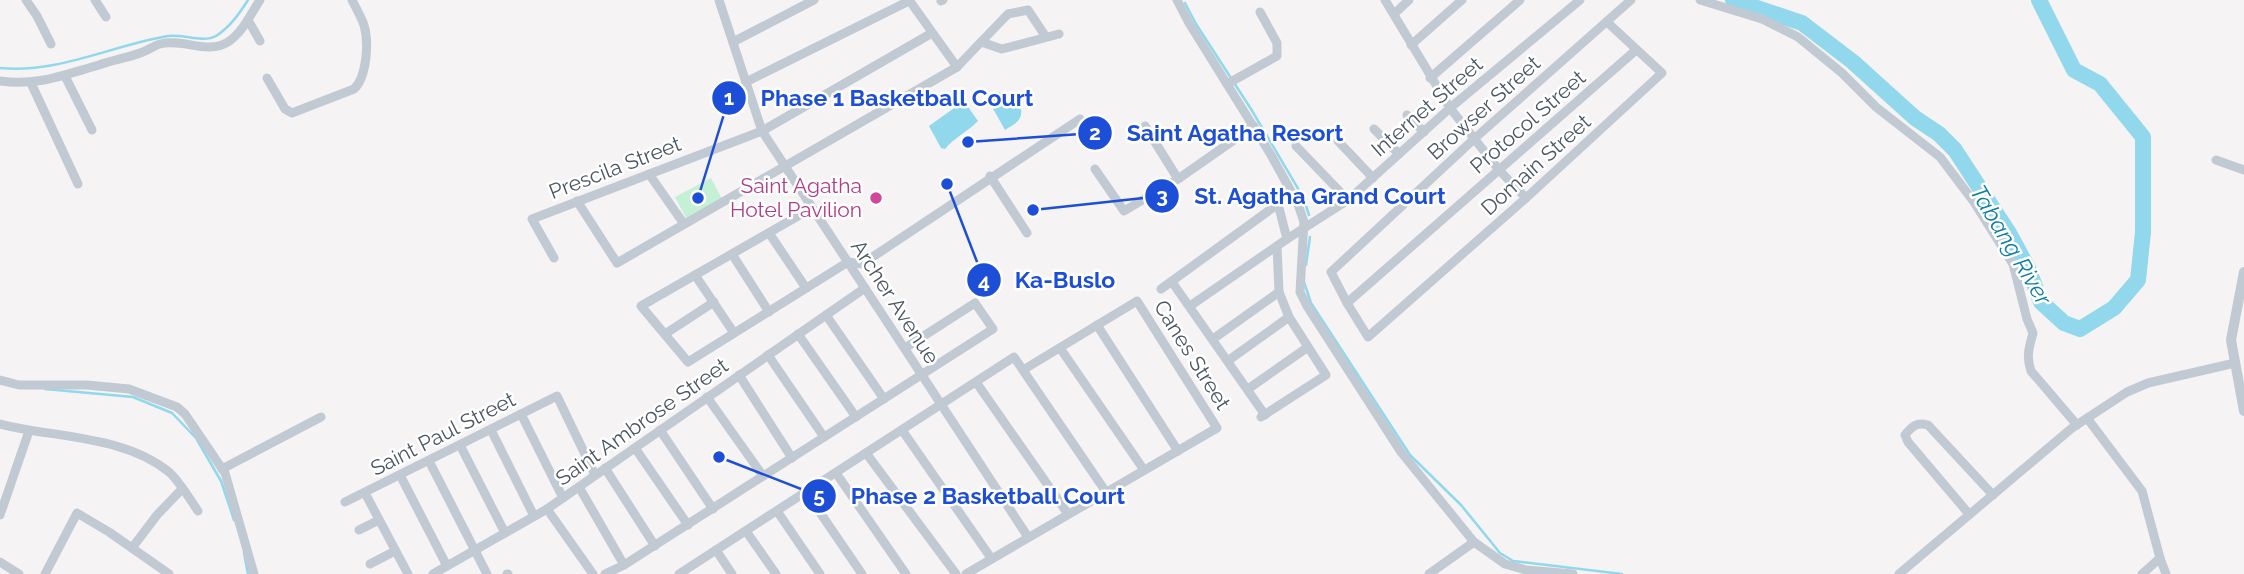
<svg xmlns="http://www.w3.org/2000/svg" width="2244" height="574" viewBox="0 0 2244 574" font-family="Raleway,sans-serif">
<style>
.green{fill:#c4f0d6}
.water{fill:#91d8ec}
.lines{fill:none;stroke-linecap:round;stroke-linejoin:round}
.stream{stroke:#91d8ec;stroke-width:2.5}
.river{stroke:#91d8ec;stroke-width:16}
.minor{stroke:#c1cad2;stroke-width:9}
.tertiary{stroke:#c1cad2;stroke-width:10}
.hotel-dot{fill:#d1479c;stroke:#fff;stroke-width:2.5}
.labels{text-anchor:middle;stroke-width:5;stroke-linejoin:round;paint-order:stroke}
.street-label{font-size:21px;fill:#4a5661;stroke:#fff}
.hotel-label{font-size:21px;fill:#b23c85;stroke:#fff;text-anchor:end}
.water-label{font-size:23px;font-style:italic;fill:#0e7fa0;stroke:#fff}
.leader{fill:none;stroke:#1d4ed8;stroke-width:2.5}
.callout-dot{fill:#1d4ed8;stroke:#fff;stroke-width:2.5}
.mark-label{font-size:21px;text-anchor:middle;font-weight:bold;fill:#fff}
.callout-label{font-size:23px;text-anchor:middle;font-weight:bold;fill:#1d4ed8;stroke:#fff;stroke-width:5;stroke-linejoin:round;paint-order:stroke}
</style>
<rect width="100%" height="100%" fill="#f5f3f3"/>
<polygon class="green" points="711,178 722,199 686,218 675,197"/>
<g class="water">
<path d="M999 92 1006 95 1008 104 1021 109C1023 121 1013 125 1005 130L987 98Z"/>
<path d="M964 101 978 121C967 132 954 138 945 149L941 148 929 126Z"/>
</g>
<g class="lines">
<g class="stream">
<polyline points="1185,3 1196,24 1251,109 1303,197 1309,215"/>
<path d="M0 68C57 74 113 45 168 36 184 34 203 43 216 36 230 27 239 14 248 0"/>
<polyline points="1306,265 1310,237"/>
<polyline points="1304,282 1311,303 1410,455 1461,505 1500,553 1513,561 1622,574"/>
<polyline points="45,389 133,397 172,413 196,438 221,481 234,520"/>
<polyline points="244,553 248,574"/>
</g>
<polyline class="river" points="1733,0 1802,23 1853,62 1915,118 1939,134 1955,150 2009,233 2028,268 2041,302 2064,323 2080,329 2114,308 2138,280 2143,232 2143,137 2100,84 2074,70 2039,0"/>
<g class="minor">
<polyline points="26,0 37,16 51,44"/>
<polyline points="95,0 106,17"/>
<polyline points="719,0 762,131 1028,537"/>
<polyline points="909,0 957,67"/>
<polyline points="1177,0 1189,23 1271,155 1298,204 1304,222 1300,292 1307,306 1401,452 1474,542 1505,564 1526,570 1573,574"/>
<polyline points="1385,0 1450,108 1499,170 1526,198"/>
<path d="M1700 0 1762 19 1798 37 1842 73 1876 107 1940 157 1974 202 2013 264 2027 319 2033 333C2029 347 2026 357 2031 371L2077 425"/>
<polyline points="941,1 943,0"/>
<polyline points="1394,14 1409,0"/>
<polyline points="248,20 260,41"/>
<polyline points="1607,22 1662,73 1526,198 1368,337 1347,303 1331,272 1474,139 1631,0"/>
<polyline points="1046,37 1028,10 1008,14 981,42 1002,49 1059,34"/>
<polyline points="733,42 814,0"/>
<polyline points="1411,45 1462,0"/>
<polyline points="65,76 92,130"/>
<path d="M267 78 285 109 292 113 354 89C367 77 369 42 364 25 361 17 356 8 352 0"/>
<polyline points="1430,78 1520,0"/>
<path d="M0 81C38 86 63 75 99 65 113 60 127 58 140 53 147 51 153 46 160 44 183 38 207 55 228 42 243 32 250 15 260 0"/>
<polyline points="746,82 909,1"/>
<polyline points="31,83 78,184"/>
<polyline points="1227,84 1277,56 1277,43 1260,12"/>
<polyline points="1407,115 1424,132"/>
<polyline points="1145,126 1178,179 1254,126"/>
<polyline points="1374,129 1399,154"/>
<polyline points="1338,141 1373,178"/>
<polyline points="1296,146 1348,200"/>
<polyline points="2216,160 2244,170"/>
<polyline points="1095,169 1124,211 1178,179"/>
<polyline points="649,174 684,224"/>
<polyline points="990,176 1027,233"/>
<polyline points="577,201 617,263 957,67 981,42"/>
<polyline points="812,208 641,306 688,362 848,262 862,264 1080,119"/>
<polyline points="769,233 806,288"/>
<polyline points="732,254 769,312"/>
<polyline points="554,258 532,219 762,131 932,33"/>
<polyline points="695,275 734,333"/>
<polyline points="1172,282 1265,415"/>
<polyline points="1161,289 1278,204 1287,239"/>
<polyline points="1347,303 1636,50"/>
<polyline points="1190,306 1287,239 1348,200 1450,108 1580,0"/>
<polyline points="826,315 884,399"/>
<polyline points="1097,325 1178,451"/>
<polyline points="665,334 714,302"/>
<polyline points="798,334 856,417"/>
<polyline points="1213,339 1279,292"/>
<polyline points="1060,348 1144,470"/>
<polyline points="768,355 824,437"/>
<polyline points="1229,360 1289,317"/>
<polyline points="739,375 792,458"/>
<polyline points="0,380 19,385 87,385 129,389 177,407 185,414 225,473 254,574"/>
<polyline points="976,382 1068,514"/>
<polyline points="1248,389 1308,347"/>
<polyline points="707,397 763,476"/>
<polyline points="521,414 563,498"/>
<polyline points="1261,417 1326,375 1289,317 1279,292 1277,246"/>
<polyline points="2087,418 2142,491 2160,558 2142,574"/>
<path d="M0 424C55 438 123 435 169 472 180 482 189 498 198 511"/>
<polyline points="491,430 534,516"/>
<polyline points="660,430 713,509"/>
<polyline points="902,430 991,558"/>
<polyline points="460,445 505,533"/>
<polyline points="635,448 688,525"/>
<polyline points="866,453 956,574"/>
<polyline points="429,461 487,574"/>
<polyline points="605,468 655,546"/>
<polyline points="222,469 321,417"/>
<polyline points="836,473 906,574"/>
<polyline points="400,475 447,566"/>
<polyline points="579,487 624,565"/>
<polyline points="806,492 862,574"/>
<polyline points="365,493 408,574"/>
<polyline points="345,502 557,396 595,475"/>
<polyline points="547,509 593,574"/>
<polyline points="777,511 820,574"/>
<path d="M1969 514 1908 442 1905 435C1912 426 1917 422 1928 425L1993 495"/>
<polyline points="0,515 29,431"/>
<polyline points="359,530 379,520"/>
<polyline points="746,531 776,574"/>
<polyline points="132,548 157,515 182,489"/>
<polyline points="716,550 732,574"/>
<polyline points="2160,558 2166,574"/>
<polyline points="0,562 19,574"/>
<polyline points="370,564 395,551"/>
<polyline points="45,574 77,513 109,532 169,574"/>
<polyline points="433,574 547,509 865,288"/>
<polyline points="507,574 508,574"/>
<polyline points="605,574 624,565 993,329 975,303 905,348"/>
<polyline points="679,574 1014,357 1106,492"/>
<polyline points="966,574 1217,428 1137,301 1023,370"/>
<polyline points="1429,574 1474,542"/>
<polyline points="1899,574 2072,428 2127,392 2148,383 2235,363"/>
</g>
<polyline class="tertiary" points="2244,272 2231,340 2244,411"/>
</g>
<circle class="hotel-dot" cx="876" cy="198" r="7"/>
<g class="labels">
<g class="street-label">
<text transform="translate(1427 107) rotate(-41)" y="7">Internet Street</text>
<text transform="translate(1484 108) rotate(-42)" y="7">Browser Street</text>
<text transform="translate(1528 122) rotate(-41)" y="7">Protocol Street</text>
<text transform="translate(1536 165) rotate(-42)" y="7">Domain Street</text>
<text transform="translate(615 168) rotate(-21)" y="7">Prescila Street</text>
<text transform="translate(895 302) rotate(57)" y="7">Archer Avenue</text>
<text transform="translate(1192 355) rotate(58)" y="7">Canes Street</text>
<text transform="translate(642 422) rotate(-35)" y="7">Saint Ambrose Street</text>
<text transform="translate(443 434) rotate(-27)" y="7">Saint Paul Street</text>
</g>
<g class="hotel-label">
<text x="862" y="193">Saint Agatha<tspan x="862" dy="24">Hotel Pavilion</tspan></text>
</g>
<g class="water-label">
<text transform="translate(2011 245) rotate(59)" y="8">Tabang River</text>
</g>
</g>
<path class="leader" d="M698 198L729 98M968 142L1095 133M1033 210L1162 196M947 184L984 280M719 457L819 496"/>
<g class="callout-dot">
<circle cx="698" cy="198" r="7"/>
<circle cx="968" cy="142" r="7"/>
<circle cx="1033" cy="210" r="7"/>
<circle cx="947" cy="184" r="7"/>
<circle cx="719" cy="457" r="7"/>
<circle cx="729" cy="98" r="18"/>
<circle cx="1095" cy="133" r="18"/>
<circle cx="1162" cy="196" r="18"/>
<circle cx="984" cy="280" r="18"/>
<circle cx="819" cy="496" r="18"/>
</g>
<g class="mark-label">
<text x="729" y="105">1</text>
<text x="1095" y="140">2</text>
<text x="1162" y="203">3</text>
<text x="984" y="288">4</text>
<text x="819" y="503">5</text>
</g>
<g class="callout-label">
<text x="897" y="106">Phase 1 Basketball Court</text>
<text x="1235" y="141">Saint Agatha Resort</text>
<text x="1320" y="204">St. Agatha Grand Court</text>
<text x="1065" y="288">Ka-Buslo</text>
<text x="988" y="504">Phase 2 Basketball Court</text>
</g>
</svg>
